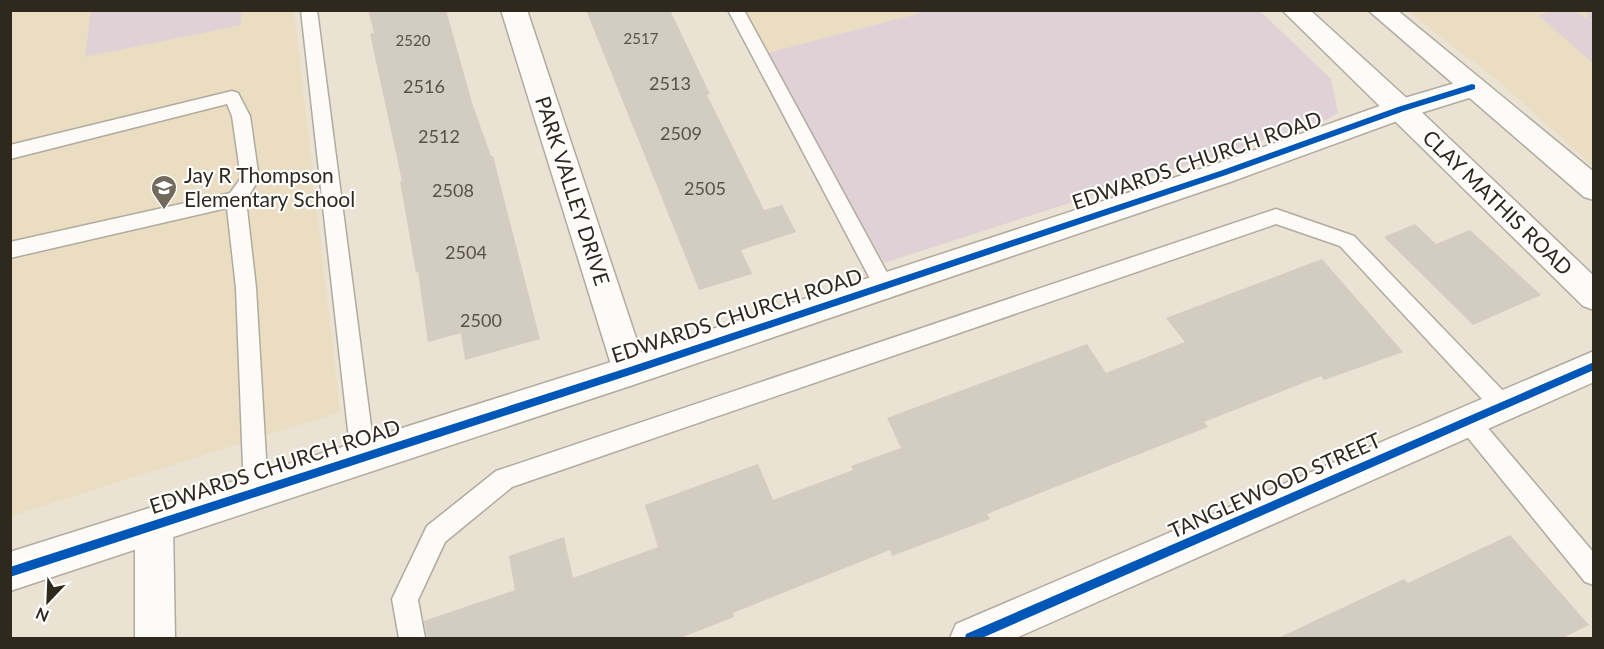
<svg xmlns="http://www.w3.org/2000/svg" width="1604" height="649" viewBox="0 0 1604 649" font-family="Lato,sans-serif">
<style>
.built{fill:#ebddc2}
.green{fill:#e0d1d7}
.building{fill:#d3ccc0}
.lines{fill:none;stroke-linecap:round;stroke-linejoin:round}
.service-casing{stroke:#b1aa9e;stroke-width:3}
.minor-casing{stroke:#b1aa9e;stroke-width:3}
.tertiary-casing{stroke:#b1aa9e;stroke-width:3}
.secondary-casing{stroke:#b1aa9e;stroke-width:3}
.service{fill:#fcfbf8;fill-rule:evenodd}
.minor{fill:#fcfbf8;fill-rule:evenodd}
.tertiary{fill:#fcfbf8;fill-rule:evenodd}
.secondary{fill:#fcfbf8;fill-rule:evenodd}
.cycleway-casing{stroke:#fff;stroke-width:4}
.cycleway{fill:#0057b8;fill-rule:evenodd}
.labels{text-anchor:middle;stroke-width:4.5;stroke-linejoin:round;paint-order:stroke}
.far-number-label{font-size:15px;fill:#585246}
.number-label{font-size:18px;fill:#585246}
.street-label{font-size:21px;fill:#2e281d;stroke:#fff}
.poi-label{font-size:21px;fill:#2e281d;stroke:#fff;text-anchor:start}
</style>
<rect width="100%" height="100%" fill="#eae2d2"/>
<g class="built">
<polygon points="11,11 294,11 340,412 11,516"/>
<polygon points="743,11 928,11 767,53"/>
<polygon points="1407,11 1593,11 1593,166 1496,79"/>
</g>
<g class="green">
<polygon points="1558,10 1576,11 1588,20 1587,11 1593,11 1593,63 1538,15"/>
<polygon points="91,11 241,11 241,25 85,57"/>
<polygon points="928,11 1260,11 1331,79 1338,113 1326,120 884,263 767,53"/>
</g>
<g class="building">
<polygon points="368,10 446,10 473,106 491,156 493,156 540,339 465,360 461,333 428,342 418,272 416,273 400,181 402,181 370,34 374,33"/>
<polygon points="586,10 670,10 710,94 707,95 764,210 782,205 796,232 741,250 752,274 699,290"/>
<polygon points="1415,224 1436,244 1470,230 1541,295 1473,325 1384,237"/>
<polygon points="1322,259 1403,352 1324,380 1321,376 1204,422 1208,427 987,514 990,519 892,556 890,550 733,613 734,617 678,639 427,639 424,621 515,590 509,556 564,537 573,578 658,547 645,505 758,464 773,500 853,470 851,466 901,448 887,418 1087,344 1106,373 1185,342 1166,318"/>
<polygon points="1510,535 1589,625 1561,639 1276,639 1404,579 1408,583"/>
</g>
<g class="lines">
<defs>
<g id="service">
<polygon points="301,10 317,10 375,457 371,465 363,468 355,465 351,457"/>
<polygon points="728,10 744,10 891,280 894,286 891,292 884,294 877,292"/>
<polygon points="232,91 238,93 250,116 259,179 246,200 256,288 268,492 264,500 256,503 248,500 244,492 236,288 227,208 10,258 10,242 230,193 241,178 232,116 227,104 10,159 10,145"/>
<polygon points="1276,209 1354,236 1511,399 1514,406 1511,413 1503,416 1495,413 1340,246 1276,224 512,487 445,542 418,600 425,638 399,638 392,599 427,526 496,471"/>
<polygon points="1468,411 1476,414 1594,553 1594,585 1585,582 1460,428 1457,421 1460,414"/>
</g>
<g id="minor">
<polygon points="501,10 527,10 647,371 642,381 630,386 618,381 613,371"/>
<polygon points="1594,351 1594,382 1016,638 950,638 956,624"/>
<polygon points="154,507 167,512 173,525 175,638 135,638 135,525 141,512"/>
</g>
<polygon id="tertiary" points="1472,78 1482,80 1486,87 1482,94 1411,116 1233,181 630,386 10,591 10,552 630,356 1213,165 1391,102"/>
<g id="secondary">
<polygon points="1282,10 1310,10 1411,102 1594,276 1594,310 1583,306"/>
<polygon points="1368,10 1397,10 1594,172 1594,200 1584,197"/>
</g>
</defs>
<use href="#service" class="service-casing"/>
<use href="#minor" class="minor-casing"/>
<use href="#tertiary" class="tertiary-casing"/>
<use href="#secondary" class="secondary-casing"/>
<use href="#service" class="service"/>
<use href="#minor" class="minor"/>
<use href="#tertiary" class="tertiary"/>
<use href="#secondary" class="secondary"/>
<defs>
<g id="cycleway">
<polygon points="1472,84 1475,85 1475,89 1404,111 1226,175 630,375 10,577 10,567 630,367 1220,171 1398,107"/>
<polygon points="1594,362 1594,370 982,638 965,638 966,634"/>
</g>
</defs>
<use href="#cycleway" class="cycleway-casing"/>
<use href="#cycleway" class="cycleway"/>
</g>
<defs>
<symbol id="school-pin" viewBox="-11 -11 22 30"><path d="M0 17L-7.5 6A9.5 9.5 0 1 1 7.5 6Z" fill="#70695c" stroke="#fff"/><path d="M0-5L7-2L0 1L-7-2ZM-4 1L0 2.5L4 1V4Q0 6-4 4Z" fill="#fff"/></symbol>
</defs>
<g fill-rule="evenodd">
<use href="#school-pin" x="149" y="173" width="30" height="40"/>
</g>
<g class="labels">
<g class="far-number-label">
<text x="641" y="44">2517</text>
<text x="413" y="46">2520</text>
</g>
<g class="number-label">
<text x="670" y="90">2513</text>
<text x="424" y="93">2516</text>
<text x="681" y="140">2509</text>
<text x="439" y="143">2512</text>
<text x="705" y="195">2505</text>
<text x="453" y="197">2508</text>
<text x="466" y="259">2504</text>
<text x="481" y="327">2500</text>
</g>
<g class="street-label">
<text transform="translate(1197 161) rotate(-19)" y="7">EDWARDS CHURCH ROAD</text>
<text transform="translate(572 191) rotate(72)" y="7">PARK VALLEY DRIVE</text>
<text transform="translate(1497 203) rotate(44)" y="7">CLAY MATHIS ROAD</text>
<text transform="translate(737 316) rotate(-18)" y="7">EDWARDS CHURCH ROAD</text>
<text transform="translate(275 467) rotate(-18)" y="7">EDWARDS CHURCH ROAD</text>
<text transform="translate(1275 486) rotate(-24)" y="7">TANGLEWOOD STREET</text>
</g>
<g class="poi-label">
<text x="184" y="183">Jay R Thompson<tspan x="184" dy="24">Elementary School</tspan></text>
</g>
</g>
<rect width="1604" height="649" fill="none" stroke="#2e281d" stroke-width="24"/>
<g transform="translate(48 601) rotate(203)" stroke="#ffffff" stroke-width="4.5" paint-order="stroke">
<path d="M0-4.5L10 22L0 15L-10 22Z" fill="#2e281d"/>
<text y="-9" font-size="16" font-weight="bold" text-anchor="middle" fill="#2e281d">N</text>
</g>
</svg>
